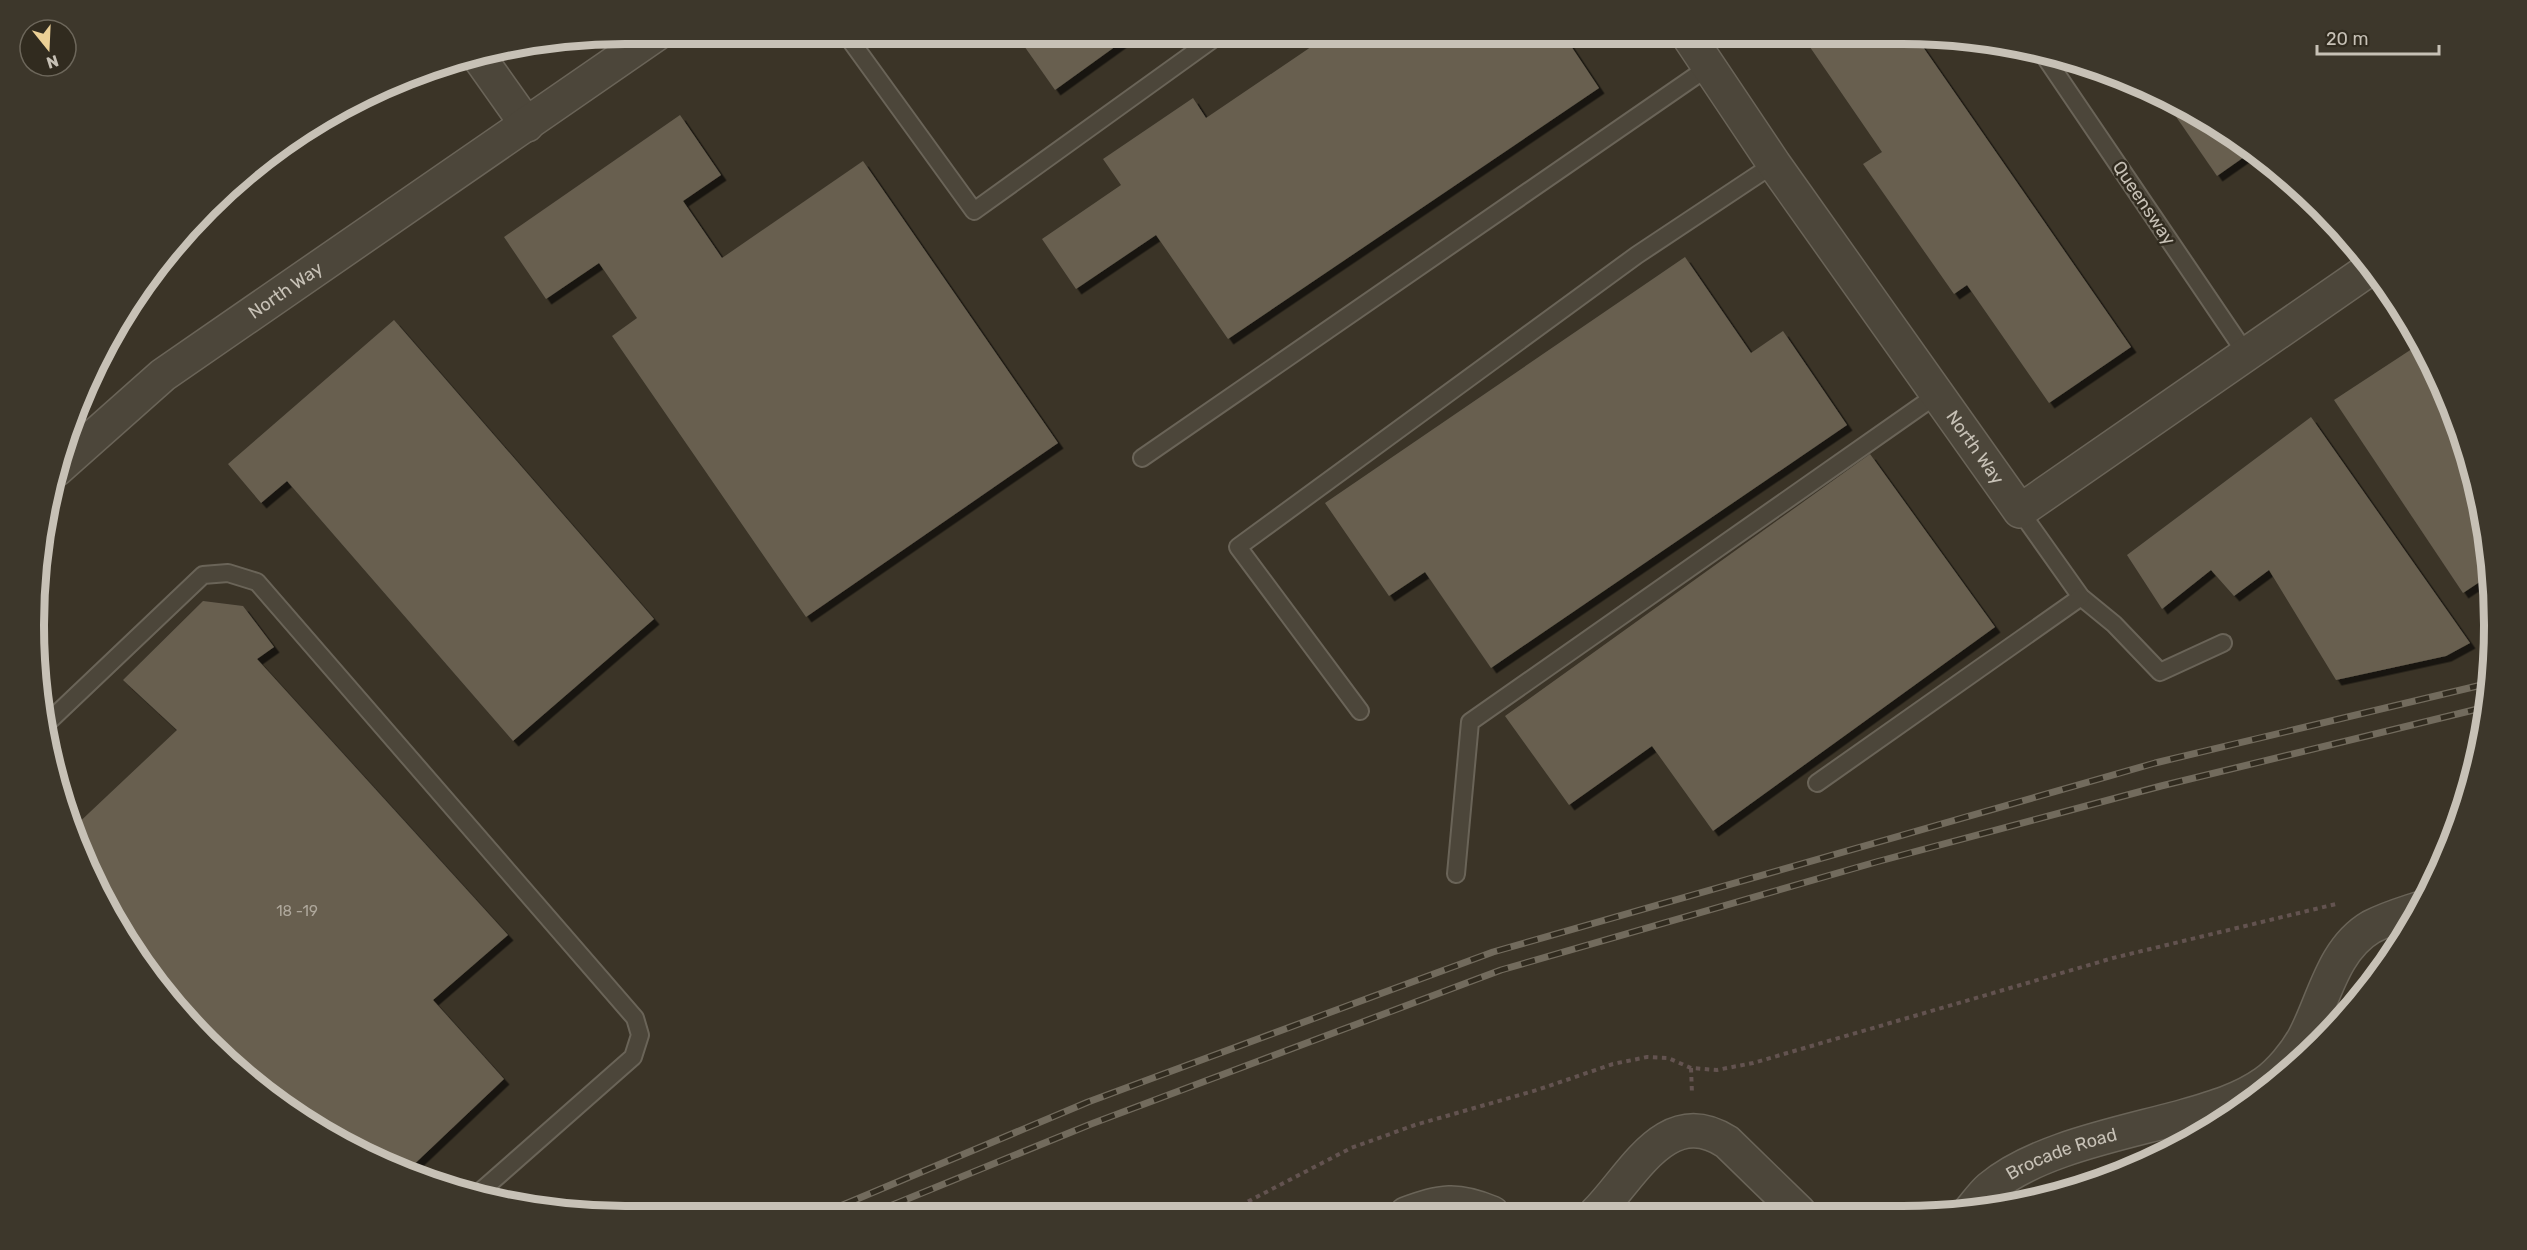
<svg xmlns="http://www.w3.org/2000/svg" width="2527" height="1250" viewBox="0 0 2527 1250" font-family="Rubik,sans-serif">
<style>
.building{fill:#675f50;filter:url(#shadow)}
.lines{fill:none;stroke-linecap:round;stroke-linejoin:round}
.service-casing{stroke:#6a6458;stroke-width:20}
.minor-casing{stroke:#6a6458;stroke-width:36}
.path{stroke:#635350;stroke-width:4;stroke-dasharray:4.5 4.5;stroke-linecap:butt}
.service{stroke:#4c463a;stroke-width:16}
.minor{stroke:#4c463a;stroke-width:33}
.rail-casing{stroke:#726b5d;stroke-width:7}
.rail{stroke:#312b1f;stroke-width:4.5;stroke-dasharray:14;stroke-linecap:butt}
.labels{text-anchor:middle;stroke-width:5;stroke-linejoin:round;paint-order:stroke}
.number-label{font-size:15px;fill:#afa89c}
.street-label{font-size:18px;fill:#c7c1b6;stroke:#312b1f}
.rim{fill:none;stroke:#c7c1b6;stroke-width:8}
</style>
<defs>
<filter id="shadow"><feDropShadow dx="5.5" dy="5.5" stdDeviation="0" flood-color="#0009"/></filter>
</defs>
<rect width="100%" height="100%" fill="#3b3427"/>
<g class="building">
<polygon points="1015,33 1134,33 1055,90"/>
<polygon points="1330,34 1563,34 1599,88 1228,339 1156,235 1076,289 1042,239 1121,185 1103,159 1193,98 1206,118"/>
<polygon points="1801,34 1914,34 2131,347 2049,403 1967,285 1954,294 1863,164 1882,152"/>
<polygon points="2159,92 2164,94 2254,150 2217,176"/>
<polygon points="680,115 721,175 683,201 722,258 863,161 1058,443 806,617 612,336 637,318 599,263 546,299 504,237"/>
<polygon points="1685,257 1751,353 1783,331 1847,425 1491,668 1425,572 1389,596 1325,503"/>
<polygon points="394,320 654,619 513,741 287,481 261,503 228,464"/>
<polygon points="2421,343 2462,434 2489,547 2490,575 2463,593 2334,400"/>
<polygon points="2311,417 2470,643 2446,656 2336,680 2269,570 2234,596 2211,570 2162,609 2127,555"/>
<polygon points="1870,454 1995,627 1713,831 1652,746 1569,805 1505,716"/>
<polygon points="203,601 243,606 274,647 257,659 508,935 433,1000 504,1079 406,1172 363,1156 296,1117 207,1044 133,954 94,887 72,829 177,730 123,680"/>
</g>
<g class="lines">
<defs>
<g id="service">
<polyline points="845,33 974,211 1220,34"/>
<polyline points="2041,51 2247,355"/>
<polyline points="1142,458 1710,66"/>
<polyline points="2020,511 2081,597 2114,624 2160,672 2223,643"/>
<polyline points="1360,711 1238,547 1637,255 1774,164"/>
<polyline points="43,727 203,575 228,573 257,582 635,1018 640,1035 633,1057 474,1197"/>
<polyline points="1817,783 2081,597"/>
<polyline points="1456,874 1470,722 1938,394"/>
</g>
<g id="minor">
<path id="s1" d="M1687 34 1774 164 2020 511 2371 268"/>
<polyline points="476,53 527,125"/>
<path id="s2" d="M56 470 163 375 658 33"/>
<path id="s3" d="M1969 1212C1976 1204 1982 1195 1990 1188 2038 1148 2125 1133 2185 1116 2213 1108 2241 1100 2265 1083 2280 1072 2295 1054 2304 1038 2324 1001 2332 950 2371 927 2386 919 2403 914 2418 909"/>
<path d="M1596 1213C1633 1176 1666 1103 1727 1142L1799 1212"/>
<path d="M1406 1214C1442 1201 1456 1198 1492 1213"/>
</g>
</defs>
<use href="#service" class="service-casing"/>
<use href="#minor" class="minor-casing"/>
<g class="path">
<polyline points="1691,1068 1692,1094"/>
<polyline points="1224,1214 1351,1148 1415,1125 1537,1090 1613,1064 1647,1057 1668,1058 1691,1068 1717,1070 1753,1063 2113,958 2336,904"/>
</g>
<use href="#service" class="service"/>
<use href="#minor" class="minor"/>
<defs>
<g id="rail">
<polyline points="819,1215 1088,1102 1493,952 2155,763 2490,683"/>
<polyline points="868,1215 1091,1124 1501,970 1876,862 2161,786 2486,707"/>
</g>
</defs>
<use href="#rail" class="rail-casing"/>
<use href="#rail" class="rail"/>
</g>
<g class="labels">
<g class="number-label">
<text x="297" y="916">18 -19</text>
</g>
<g class="street-label">
<text transform="translate(2144 203) rotate(56)" y="6">Queensway</text>
<text dy="6" stroke="none"><textPath href="#s2" startOffset="292">North Way</textPath></text>
<text dy="6" stroke="none"><textPath href="#s1" startOffset="504">North Way</textPath></text>
<text dy="6" stroke="none"><textPath href="#s3" startOffset="112">Brocade Road</textPath></text>
</g>
</g>
<path d="M0 0H2527V1250H0ZM625 44H1903A581 581 0 0 1 2484 625V625A581 581 0 0 1 1903 1206H625A581 581 0 0 1 44 625V625A581 581 0 0 1 625 44Z" fill="#3d372b" fill-rule="evenodd"/>
<path class="rim" d="M625 44H1903A581 581 0 0 1 2484 625V625A581 581 0 0 1 1903 1206H625A581 581 0 0 1 44 625V625A581 581 0 0 1 625 44Z"/>
<g transform="translate(48 48) rotate(162)"><circle r="28" fill="#312b1f" stroke="#6d675b" stroke-width="1.5"/>
<path d="M0-4.5L10 22L0 15L-10 22Z" fill="#ecd096"/>
<text y="-9" font-size="16" font-weight="bold" text-anchor="middle" fill="#c7c1b6">N</text>
</g>
<path d="M2317 45v9h122v-9" fill="none" stroke="#c7c1b6" stroke-width="3"/>
<text x="2326" y="45" font-size="18" fill="#c7c1b6" stroke="#312b1f" stroke-width="4.5" paint-order="stroke">20 m</text>
</svg>
